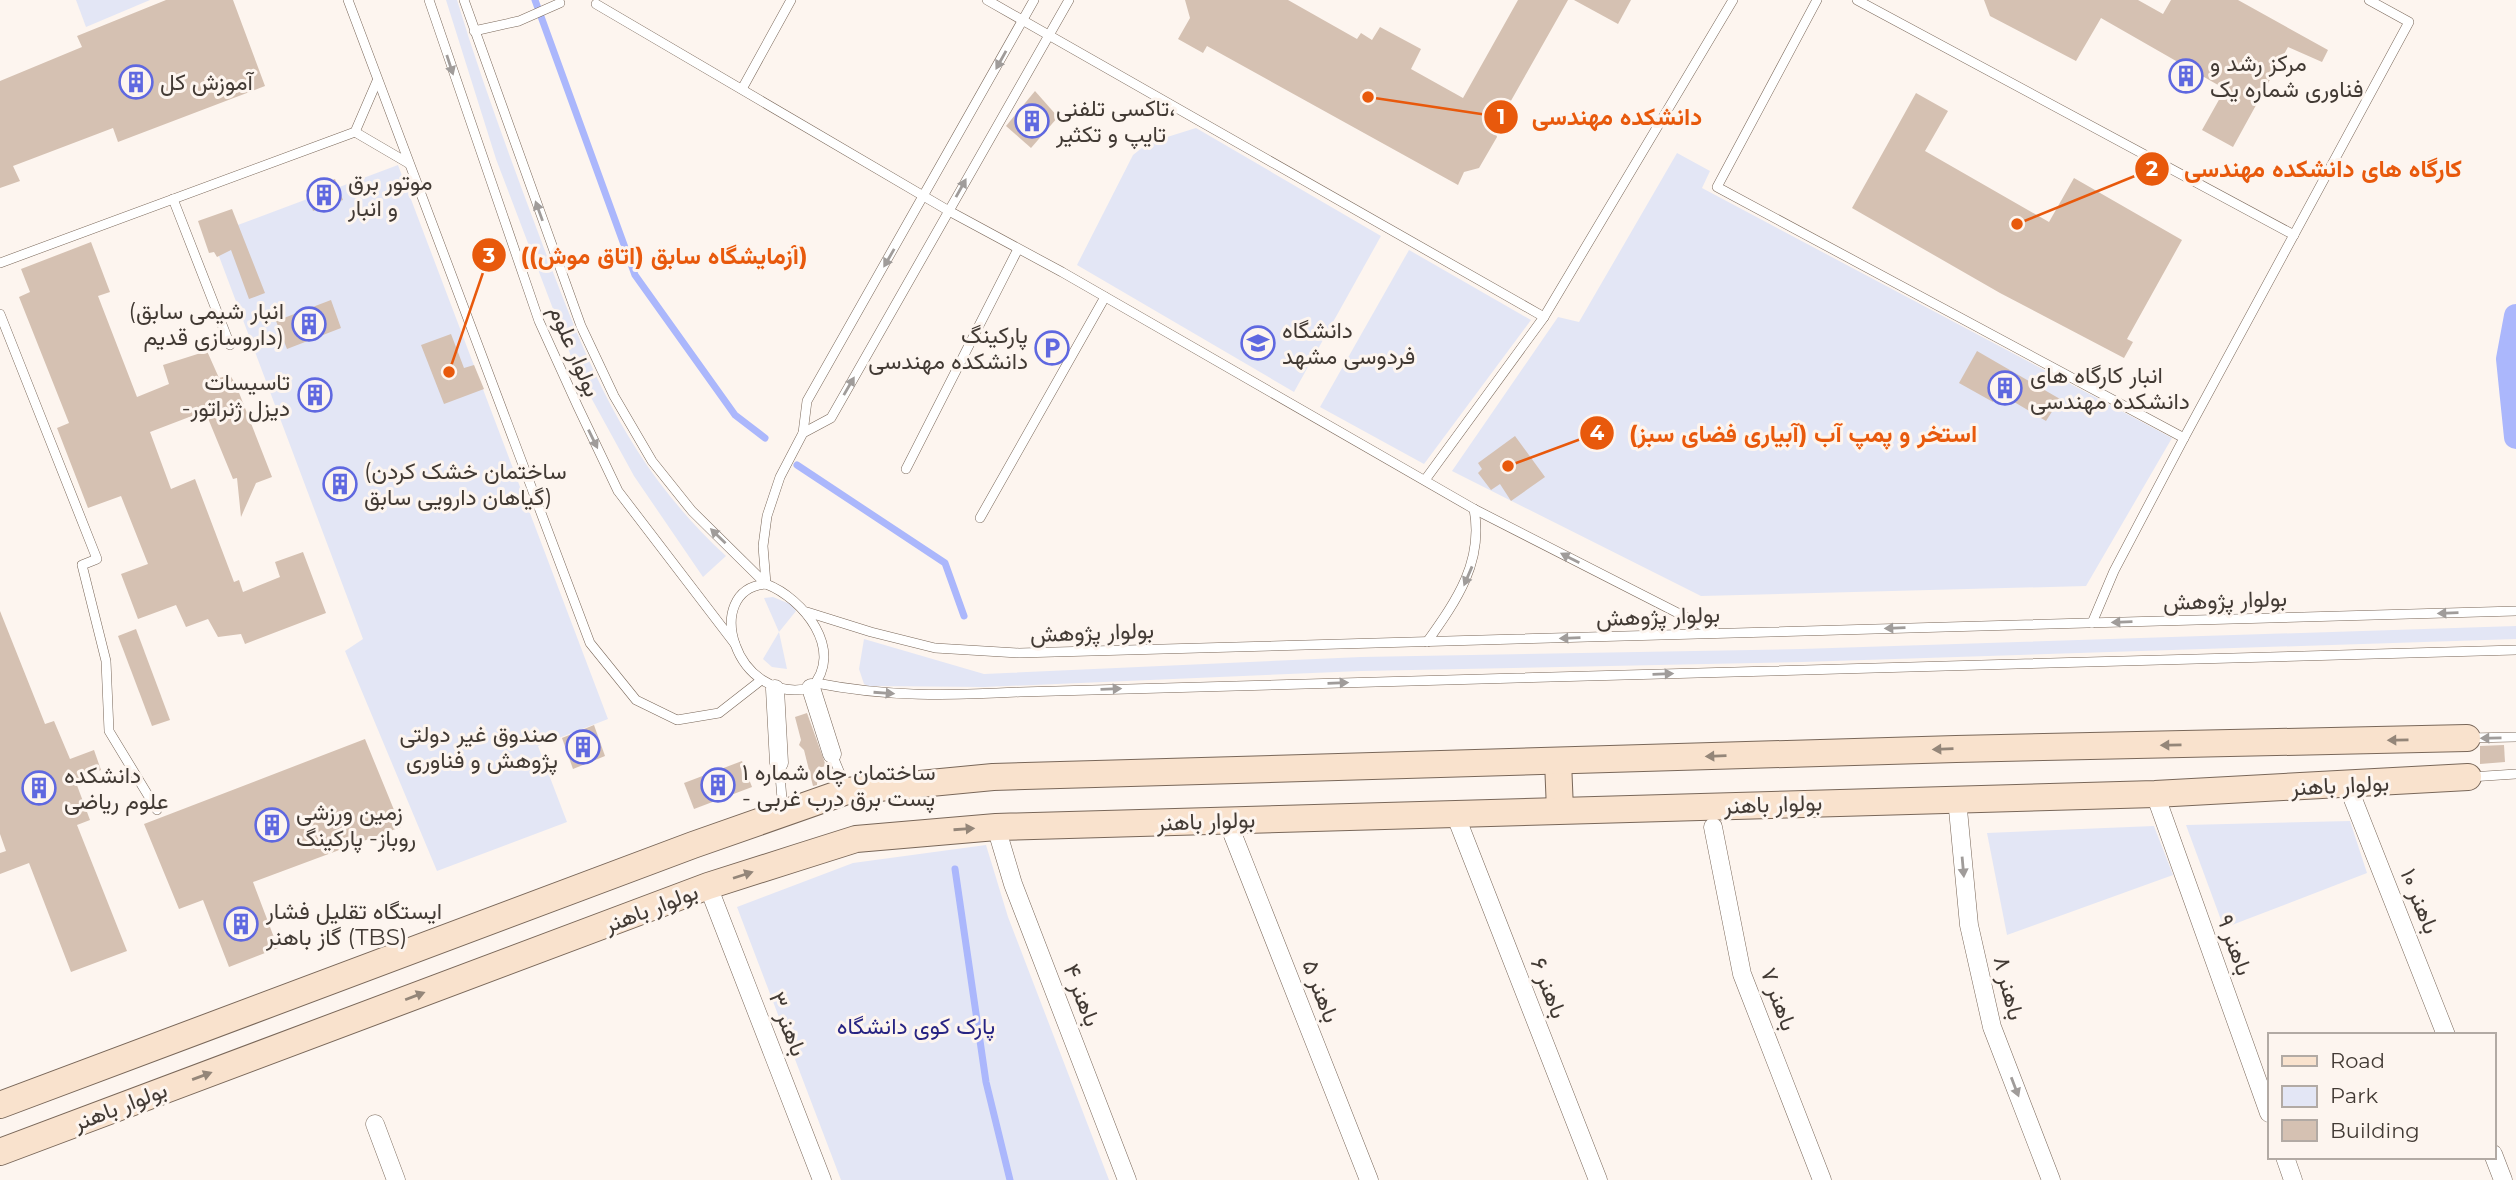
<svg xmlns="http://www.w3.org/2000/svg" width="2516" height="1180" viewBox="0 0 2516 1180" font-family="Montserrat,Vazirmatn,sans-serif">
<style>
.green{fill:#e3e6f5}
.lines{fill:none;stroke-linecap:round;stroke-linejoin:round}
.stream{stroke:#abb7fc;stroke-width:7}
.canal{stroke:#abb7fc;stroke-width:24}
.building{fill:#d5c1b2}
.lane-casing{stroke:#796759;stroke-width:10}
.street-casing{stroke:#796759;stroke-width:19}
.secondary-casing{stroke:#796759;stroke-width:28}
.lane{stroke:#fff;stroke-width:9}
.street{stroke:#fff;stroke-width:18}
.secondary{stroke:#f9e2cd;stroke-width:26}
.oneway{fill:#a09c9a}
.oneway2{fill:#948679}
.labels{text-anchor:middle;stroke-width:6;stroke-linejoin:round;paint-order:stroke}
.poi-label{font-size:23px;fill:#423a34;stroke:#fdf5ef;text-anchor:start}
.street-label{font-size:23px;fill:#423a34;stroke:#fdf5ef}
.park-label{font-size:23px;fill:#272483;stroke:#fdf5ef}
.leader{fill:none;stroke:#e8590c;stroke-width:2.5}
.callout-dot{fill:#e8590c;stroke:#fdf5ef;stroke-width:2.5}
.mark-label{font-size:21px;text-anchor:middle;font-weight:bold;fill:#fff}
.callout-label{font-size:24px;text-anchor:middle;font-weight:bold;fill:#e8590c;stroke:#fdf5ef;stroke-width:6;stroke-linejoin:round;paint-order:stroke}
</style>
<rect width="100%" height="100%" fill="#fdf5ef"/>
<g class="green">
<polygon points="76,0 150,0 86,27"/>
<path d="M446 0H457C480 76 508 152 536 227 584 355 622 460 726 556L703 577 634 476 577 372 496 159Z"/>
<polygon points="1196,128 1381,236 1294,392 1077,265 1133,155 1148,143"/>
<polygon points="1677,153 1710,171 1702,188 2172,438 2086,586 1701,596 1452,471 1558,317 1579,322"/>
<polygon points="398,165 608,719 538,746 567,822 437,871 345,651 363,639 211,235"/>
<polygon points="1409,250 1531,320 1424,464 1320,407"/>
<polygon points="773,597 790,604 796,611 779,632 787,669 772,667 763,659 779,632 764,598"/>
<polygon points="2516,626 2516,639 1802,662 1361,671 984,687 868,686 864,684 859,669 864,639 984,674 1361,657 1801,649"/>
<polygon points="2350,821 2367,873 2224,928 2186,825"/>
<polygon points="2154,826 2173,875 2007,935 1987,833"/>
<polygon points="986,845 1008,917 1109,1180 841,1180 737,907 853,863"/>
</g>
<g class="lines">
<g class="stream">
<polyline points="535,0 635,275 735,415 765,438"/>
<polyline points="797,465 945,563 964,616"/>
<polyline points="955,869 986,1082 1010,1180"/>
</g>
<polyline class="canal" points="2516,316 2508,359 2516,437"/>
</g>
<g class="building">
<polygon points="166,0 233,0 265,86 118,142 113,128 13,166 20,181 0,188 0,81 82,47 77,36"/>
<polygon points="1185,0 1288,0 1357,39 1361,33 1372,40 1380,27 1421,49 1411,69 1463,98 1518,0 1568,0 1495,129 1497,137 1479,168 1464,172 1458,185 1207,46 1203,53 1178,39 1190,18"/>
<polygon points="1574,0 1631,0 1618,24"/>
<polygon points="1984,0 2138,0 2163,14 2171,0 2238,0 2328,50 2322,62 2288,47 2233,147 2202,130 2225,89 2101,18 2076,61 1990,16"/>
<polygon points="1035,91 1058,117 1031,148 1006,126"/>
<polygon points="1916,93 1948,111 1925,151 2049,222 2074,178 2182,240 2127,339 2133,342 2124,358 2000,293 1852,208"/>
<polygon points="335,179 343,200 313,211 306,190"/>
<polygon points="232,209 265,293 249,299 231,250 217,257 214,252 209,253 198,221"/>
<polygon points="91,242 110,292 98,296 137,397 169,384 163,365 207,351 219,378 230,375 236,385 272,477 256,483 241,517 237,478 233,479 205,411 150,432 171,489 195,479 234,582 239,580 243,592 280,577 275,562 303,552 326,613 245,644 241,634 218,637 208,619 186,627 176,605 138,619 121,574 148,564 121,496 88,508 57,428 69,423 19,297 30,292 21,269"/>
<polygon points="331,300 341,328 287,349 276,321"/>
<polygon points="451,334 464,368 474,365 484,389 444,404 421,345"/>
<polygon points="1977,351 2060,399 2046,421 1999,393 1993,402 1959,383"/>
<polygon points="1515,436 1545,477 1511,501 1500,484 1491,490 1478,473 1482,469 1478,463"/>
<polygon points="345,468 354,492 335,499 326,475"/>
<polygon points="0,611 45,724 54,721 70,759 94,750 101,770 75,780 90,820 77,825 127,951 71,972 29,863 0,874 0,853 6,851 0,834"/>
<polygon points="136,629 170,720 152,726 118,636"/>
<polygon points="807,713 826,766 818,768 817,785 813,786 804,750 799,745 801,740 795,717"/>
<polygon points="594,725 605,756 573,769 562,738"/>
<polygon points="365,739 401,827 253,882 278,948 229,967 203,900 179,909 144,824"/>
<polygon points="2504,745 2505,762 2480,764 2480,746"/>
<polygon points="742,761 752,787 694,809 684,783"/>
</g>
<g class="lines">
<defs>
<g id="lane">
<polyline points="348,0 590,643 636,700 677,720 719,713 760,681"/>
<polyline points="429,0 539,321 578,407 618,491 735,644"/>
<polyline points="464,0 581,326 614,396 652,461 692,511 766,584"/>
<polyline points="987,0 1544,317"/>
<polyline points="1817,0 1717,187 2184,438"/>
<polyline points="1857,0 2294,235"/>
<polyline points="596,4 949,211 1062,272 1474,509 1717,633"/>
<polyline points="474,31 519,21 560,3"/>
<polyline points="742,89 791,0"/>
<polyline points="355,132 408,163"/>
<polyline points="173,199 230,345"/>
<polyline points="0,263 355,132 377,81"/>
<polyline points="0,314 97,559 82,565 106,661 109,731 157,810"/>
<polyline points="803,433 831,418 1069,0"/>
<polyline points="906,469 1018,249"/>
<polyline points="1425,480 1544,317 1733,0"/>
<polyline points="980,518 1105,297"/>
<polyline points="766,584 763,546 767,516 780,477 803,433 807,401 1034,0"/>
<path d="M766 584C803 598 846 651 811 688 734 706 701 589 766 584Z"/>
<polyline points="807,612 871,632 935,648 1019,653 2516,611"/>
<polyline points="2092,623 2114,571 2184,438 2409,22 2369,0"/>
<path d="M1427 642C1456 601 1484 562 1474 509"/>
<path d="M816 683C887 697 949 696 1020 692L2516 650"/>
<polyline points="2469,738 2516,737"/>
<polyline points="832,754 846,788"/>
<polyline points="779,763 783,811"/>
<polyline points="2470,777 2516,774"/>
</g>
<g id="street">
<polyline points="811,688 832,754"/>
<polyline points="775,689 779,763"/>
<polyline points="2347,784 2446,1035"/>
<polyline points="2155,794 2269,1113"/>
<polyline points="1957,799 1969,925 1992,1027 2051,1180"/>
<polyline points="1455,814 1598,1180"/>
<polyline points="1227,820 1369,1180"/>
<polyline points="996,827 1013,884 1127,1180"/>
<polyline points="1713,827 1742,974 1822,1180"/>
<polyline points="708,886 822,1180"/>
<polyline points="375,1124 396,1180"/>
<polyline points="2493,1154 2503,1180"/>
<polyline points="2285,1157 2293,1180"/>
</g>
<g id="secondary">
<polyline points="1558,761 1560,810"/>
<polyline points="0,1105 693,845 847,791 993,777 1956,749 2467,738"/>
<polyline points="0,1152 708,886 796,858 856,839 996,827 2155,794 2468,777"/>
</g>
</defs>
<use href="#lane" class="lane-casing"/>
<use href="#street" class="street-casing"/>
<use href="#secondary" class="secondary-casing"/>
<use href="#lane" class="lane"/>
<use href="#street" class="street"/>
<use href="#secondary" class="secondary"/>
</g>
<defs><path id="oneway-solid" d="M-6-.8H1V-3.2L6.5 0L1 3.2V.8H-6Z" transform="scale(1.75)"/></defs>
<g class="oneway">
<use href="#oneway-solid" transform="translate(1001 60) rotate(119)"/>
<use href="#oneway-solid" transform="translate(450 65) rotate(72)"/>
<use href="#oneway-solid" transform="translate(961 188) rotate(-61)"/>
<use href="#oneway-solid" transform="translate(539 211) rotate(-110)"/>
<use href="#oneway-solid" transform="translate(889 258) rotate(120)"/>
<use href="#oneway-solid" transform="translate(849 386) rotate(-60)"/>
<use href="#oneway-solid" transform="translate(593 439) rotate(64)"/>
<use href="#oneway-solid" transform="translate(718 536) rotate(-136)"/>
<use href="#oneway-solid" transform="translate(1570 558) rotate(-153)"/>
<use href="#oneway-solid" transform="translate(1468 576) rotate(113)"/>
<use href="#oneway-solid" transform="translate(2448 613) rotate(178)"/>
<use href="#oneway-solid" transform="translate(2122 622) rotate(178)"/>
<use href="#oneway-solid" transform="translate(1895 628) rotate(178)"/>
<use href="#oneway-solid" transform="translate(1570 638) rotate(178)"/>
<use href="#oneway-solid" transform="translate(1663 674) rotate(-2)"/>
<use href="#oneway-solid" transform="translate(1338 683) rotate(-2)"/>
<use href="#oneway-solid" transform="translate(1111 689) rotate(-2)"/>
<use href="#oneway-solid" transform="translate(884 693) rotate(4)"/>
<use href="#oneway-solid" transform="translate(2491 738) rotate(179)"/>
<use href="#oneway-solid" transform="translate(1963 867) rotate(85)"/>
<use href="#oneway-solid" transform="translate(2015 1087) rotate(69)"/>
</g>
<g class="oneway2">
<use href="#oneway-solid" transform="translate(2398 740) rotate(179)"/>
<use href="#oneway-solid" transform="translate(2171 745) rotate(179)"/>
<use href="#oneway-solid" transform="translate(1943 749) rotate(178)"/>
<use href="#oneway-solid" transform="translate(1716 756) rotate(178)"/>
<use href="#oneway-solid" transform="translate(964 829) rotate(-4)"/>
<use href="#oneway-solid" transform="translate(743 875) rotate(-18)"/>
<use href="#oneway-solid" transform="translate(415 996) rotate(-21)"/>
<use href="#oneway-solid" transform="translate(202 1076) rotate(-20)"/>
</g>
<defs>
<symbol id="building-ring" viewBox="-11 -11 22 22"><circle r="9.5" fill="#fdf5ef" stroke="#5f68e0" stroke-width="1.5"/><path d="M-4-6H4V6H1V3H-1V6H-4ZM-2.5-4.3h1.7v1.8h-1.7ZM.8-4.3h1.7v1.8H.8ZM-2.5-1h1.7V.8h-1.7ZM.8-1h1.7V.8H.8Z" fill="#5f68e0"/></symbol>
<symbol id="university-ring" viewBox="-11 -11 22 22"><circle r="9.5" fill="#fdf5ef" stroke="#5f68e0" stroke-width="1.5"/><path d="M0-5L7-2L0 1L-7-2ZM-4 1L0 2.5L4 1V4Q0 6-4 4Z" fill="#5f68e0"/></symbol>
<symbol id="parking-ring" viewBox="-11 -11 22 22"><circle r="9.5" fill="#fdf5ef" stroke="#5f68e0" stroke-width="1.5"/><path d="M-3.5-5.5H1a3.5 3.5 0 0 1 0 7H-1V5.5H-3.5ZM-1-3.4V-.6H.8a1.4 1.4 0 0 0 0-2.8Z" fill="#5f68e0"/></symbol>
</defs>
<g fill-rule="evenodd">
<use href="#building-ring" x="2167" y="57" width="38" height="38"/>
<use href="#building-ring" x="117" y="63" width="38" height="38"/>
<use href="#building-ring" x="1013" y="102" width="38" height="38"/>
<use href="#building-ring" x="305" y="176" width="38" height="38"/>
<use href="#building-ring" x="290" y="305" width="38" height="38"/>
<use href="#university-ring" x="1239" y="324" width="38" height="38"/>
<use href="#parking-ring" x="1033" y="329" width="38" height="38"/>
<use href="#building-ring" x="1986" y="369" width="38" height="38"/>
<use href="#building-ring" x="296" y="376" width="38" height="38"/>
<use href="#building-ring" x="321" y="465" width="38" height="38"/>
<use href="#building-ring" x="564" y="728" width="38" height="38"/>
<use href="#building-ring" x="699" y="766" width="38" height="38"/>
<use href="#building-ring" x="20" y="769" width="38" height="38"/>
<use href="#building-ring" x="253" y="806" width="38" height="38"/>
<use href="#building-ring" x="222" y="905" width="38" height="38"/>
</g>
<g class="labels">
<g class="poi-label">
<text x="2210" y="71">مرکز رشد و<tspan x="2210" dy="26">فناوری شماره یک</tspan></text>
<text x="160" y="90">آموزش کل</text>
<text x="1056" y="116">تاکسی تلفنی،<tspan x="1056" dy="26">تایپ و تکثیر</tspan></text>
<text x="348" y="190">موتور برق<tspan x="348" dy="26">و انبار</tspan></text>
<text x="284" y="319" text-anchor="end">(انبار شیمی سابق<tspan x="284" dy="26">داروسازی قدیم)</tspan></text>
<text x="1282" y="338">دانشگاه<tspan x="1282" dy="26">فردوسی مشهد</tspan></text>
<text x="1028" y="343" text-anchor="end">پارکینگ<tspan x="1028" dy="26">دانشکده مهندسی</tspan></text>
<text x="2030" y="383">انبار کارگاه های<tspan x="2030" dy="26">دانشکده مهندسی</tspan></text>
<text x="290" y="390" text-anchor="end">تاسیسات<tspan x="290" dy="26">-دیزل ژنراتور</tspan></text>
<text x="364" y="479">(ساختمان خشک کردن<tspan x="364" dy="26">گیاهان دارویی سابق)</tspan></text>
<text x="558" y="742" text-anchor="end">صندوق غیر دولتی<tspan x="558" dy="26">پژوهش و فناوری</tspan></text>
<text x="742" y="780">ساختمان چاه شماره ۱<tspan x="742" dy="26">- پست برق درب غربی</tspan></text>
<text x="64" y="783">دانشکده<tspan x="64" dy="26">علوم ریاضی</tspan></text>
<text x="296" y="820">زمین ورزشی<tspan x="296" dy="26">روباز- پارکینگ</tspan></text>
<text x="266" y="919">ایستگاه تقلیل فشار<tspan x="266" dy="26">گاز باهنر (TBS)</tspan></text>
</g>
<g class="street-label">
<text transform="translate(575 351) rotate(67)" y="8">بولوار علوم</text>
<text transform="translate(2225 600) rotate(-2)" y="8">بولوار پژوهش</text>
<text transform="translate(1658 616) rotate(-2)" y="8">بولوار پژوهش</text>
<text transform="translate(1092 632) rotate(-2)" y="8">بولوار پژوهش</text>
<text transform="translate(2340 785) rotate(-3)" y="8">بولوار باهنر</text>
<text transform="translate(1773 804) rotate(-2)" y="8">بولوار باهنر</text>
<text transform="translate(1206 821) rotate(-2)" y="8">بولوار باهنر</text>
<text transform="translate(2420 901) rotate(68)" y="8">باهنر ۱۰</text>
<text transform="translate(651 908) rotate(-21)" y="8">بولوار باهنر</text>
<text transform="translate(2235 945) rotate(70)" y="8">باهنر ۹</text>
<text transform="translate(1549 988) rotate(69)" y="8">باهنر ۶</text>
<text transform="translate(2009 988) rotate(76)" y="8">باهنر ۸</text>
<text transform="translate(1321 991) rotate(69)" y="8">باهنر ۵</text>
<text transform="translate(1082 995) rotate(69)" y="8">باهنر ۴</text>
<text transform="translate(1779 999) rotate(70)" y="8">باهنر ۷</text>
<text transform="translate(788 1024) rotate(69)" y="8">باهنر ۳</text>
<text transform="translate(120 1106) rotate(-21)" y="8">بولوار باهنر</text>
</g>
<g class="park-label">
<text x="916" y="1034">پارک کوی دانشگاه</text>
</g>
</g>
<path class="leader" d="M1368 97L1501 117M2017 224L2152 169M449 372L489 255M1508 466L1597 433"/>
<g class="callout-dot">
<circle cx="1368" cy="97" r="7"/>
<circle cx="2017" cy="224" r="7"/>
<circle cx="449" cy="372" r="7"/>
<circle cx="1508" cy="466" r="7"/>
<circle cx="1501" cy="117" r="18"/>
<circle cx="2152" cy="169" r="18"/>
<circle cx="489" cy="255" r="18"/>
<circle cx="1597" cy="433" r="18"/>
</g>
<g class="mark-label">
<text x="1501" y="124">1</text>
<text x="2152" y="176">2</text>
<text x="489" y="263">3</text>
<text x="1597" y="440">4</text>
</g>
<g class="callout-label">
<text x="1617" y="125">دانشکده مهندسی</text>
<text x="2323" y="177">کارگاه های دانشکده مهندسی</text>
<text x="664" y="264">(آزمایشگاه سابق (اتاق موش))</text>
<text x="1803" y="442">استخر و پمپ آب (آبیاری فضای سبز)</text>
</g>
<rect x="2268" y="1033" width="228" height="126" fill="#fdf5ef" stroke="#b2aaa4" stroke-width="2"/>
<rect x="2282" y="1056" width="35" height="10" fill="#f9e2cd" stroke="#b2aaa4" stroke-width="2"/>
<text x="2330" y="1068" font-size="21" fill="#423a34">Road</text>
<rect x="2282" y="1086" width="35" height="21" fill="#e3e6f5" stroke="#b2aaa4" stroke-width="2"/>
<text x="2330" y="1103" font-size="21" fill="#423a34">Park</text>
<rect x="2282" y="1120" width="35" height="21" fill="#d5c1b2" stroke="#b2aaa4" stroke-width="2"/>
<text x="2330" y="1138" font-size="21" fill="#423a34">Building</text>
</svg>
